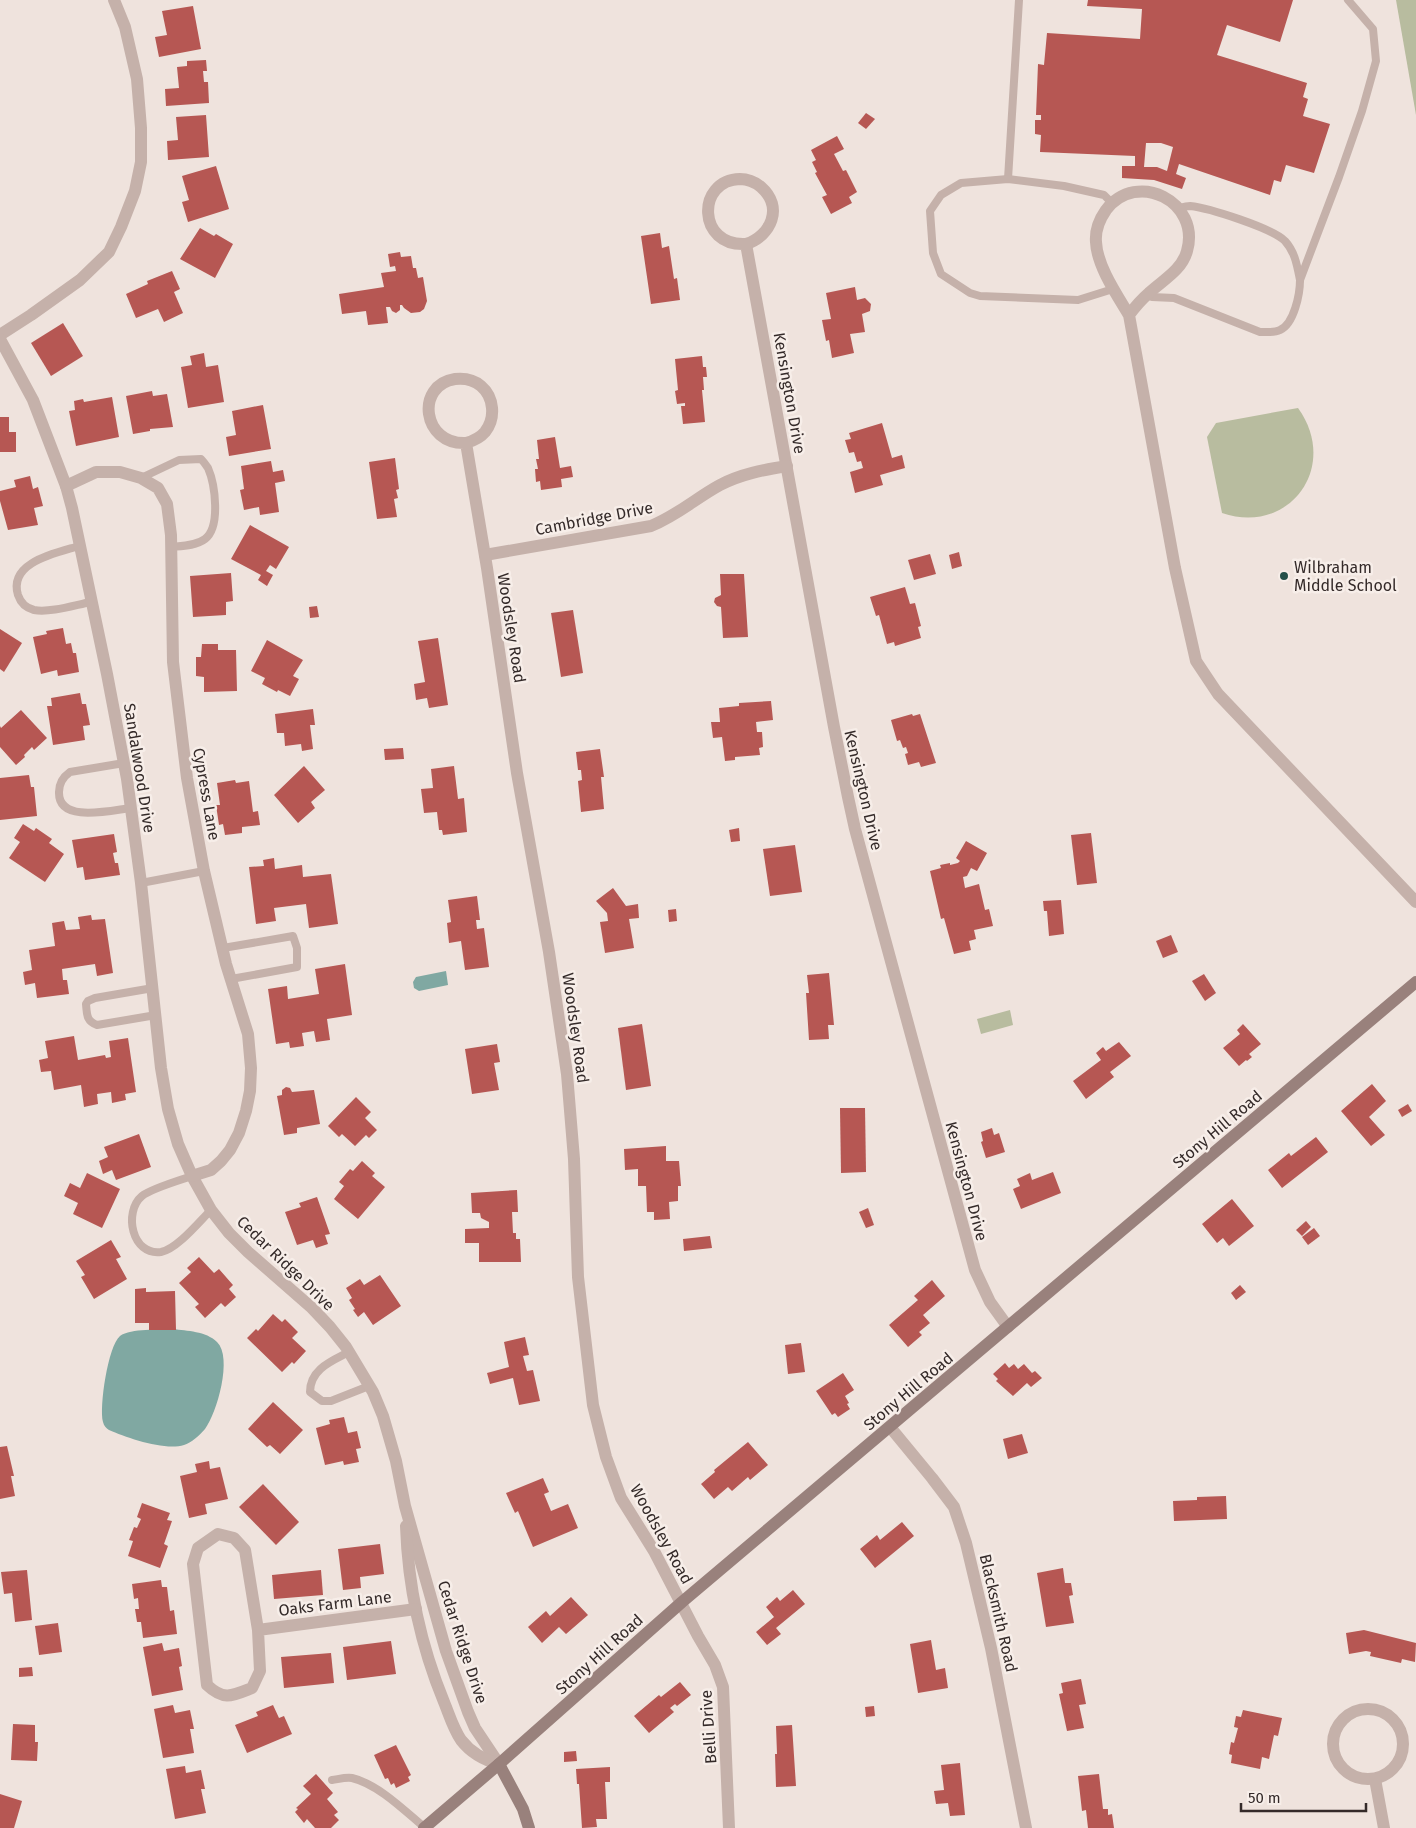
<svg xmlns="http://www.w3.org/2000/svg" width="1416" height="1828" viewBox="0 0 1416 1828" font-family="'Fira Sans',sans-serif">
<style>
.green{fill:#b8bc9f}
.water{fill:#80a8a2}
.building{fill:#b65753;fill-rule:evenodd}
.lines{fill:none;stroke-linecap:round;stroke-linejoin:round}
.service{stroke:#c5b1aa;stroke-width:8}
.minor{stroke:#c5b1aa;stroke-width:12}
.secondary{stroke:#99817c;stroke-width:12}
.poi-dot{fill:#24504a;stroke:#f7eee9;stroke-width:2}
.labels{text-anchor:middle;stroke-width:5;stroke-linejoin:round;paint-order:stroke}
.street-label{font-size:16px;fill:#342a29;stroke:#f7eee9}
.poi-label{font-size:16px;fill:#342a29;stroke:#f7eee9;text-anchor:start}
</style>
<rect width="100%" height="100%" fill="#efe3dd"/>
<g class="green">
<polygon points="1396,0 1416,0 1416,115"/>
<path d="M1298 408C1340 466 1290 536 1222 513L1207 437 1216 423Z"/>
<polygon points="1010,1010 1013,1025 981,1034 977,1019"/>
</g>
<g class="water">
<polygon points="446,971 448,985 419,991 414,988 413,982 416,977"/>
<path d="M173 1329C187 1331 206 1331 217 1342 233 1357 217 1413 205 1429 200 1435 191 1443 184 1445 165 1451 127 1438 109 1430 106 1428 104 1426 103 1422 99 1407 108 1346 120 1336 131 1328 160 1330 173 1329Z"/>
</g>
<g class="building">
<path d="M1088 0H1293L1280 42 1227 25 1217 55 1307 83 1303 97 1308 99 1303 116 1330 124 1314 173 1286 165 1281 182 1274 180 1270 195 1179 164 1176 174 1186 178 1182 189 1154 180 1122 178V166H1135V156L1040 152 1041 135 1035 134V120H1041V115H1036L1038 64 1044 65 1047 33 1140 39 1142 9 1087 6ZM1146 143H1161L1173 147 1167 171 1157 167H1144Z"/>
<polygon points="193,6 201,49 159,57 155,37 167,35 162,11"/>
<polygon points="206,60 207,71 203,71 204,82 208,82 209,103 166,106 165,89 179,88 177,67 187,66 187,61"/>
<polygon points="866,113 875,119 866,129 858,123"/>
<polygon points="206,115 209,157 168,160 167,141 178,140 176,117"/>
<polygon points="837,136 844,149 834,154 843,171 846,170 857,192 849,197 852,203 831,214 822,197 827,195 815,173 817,172 812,162 816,160 811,150"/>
<polygon points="216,166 229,209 188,222 182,202 189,200 182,176"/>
<polygon points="200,228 214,236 216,234 233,244 215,278 180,259"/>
<polygon points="660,233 662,248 669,246 674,279 677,278 680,300 651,304 641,236"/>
<polygon points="400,252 401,257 411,256 413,268 416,268 418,278 423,277 427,301 424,309 420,312 411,313 404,308 402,305 400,305 400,310 396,313 392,311 390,307 386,307 388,323 368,325 366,311 342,314 339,294 384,287 381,273 396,271 395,266 390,267 388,254"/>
<polygon points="172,271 180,289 174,292 183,313 164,322 158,309 136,318 126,294 148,284 147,281"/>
<polygon points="855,287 857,300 865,298 871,304 870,311 862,314 865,332 850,334 854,353 832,358 829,340 826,341 822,320 831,319 826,293"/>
<polygon points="63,323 83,356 51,376 31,343"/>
<polygon points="204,353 206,367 218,365 224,402 188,408 181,367 192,365 190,356"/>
<polygon points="702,356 703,367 706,367 707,377 703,377 704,390 702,390 705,422 683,424 681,406 685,406 685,403 677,404 675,391 678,390 675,359"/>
<polygon points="152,391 153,396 167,394 173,427 150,429 150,431 133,434 126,396"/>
<polygon points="112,397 119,437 76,446 69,411 75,410 74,401 83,399 84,402"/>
<polygon points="263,405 271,449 229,456 226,437 236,435 232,411"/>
<polygon points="0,417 9,417 9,432 16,432 16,452 0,452"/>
<polygon points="882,423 892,458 902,455 905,468 880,475 883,485 855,493 850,472 863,468 861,461 857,462 854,452 849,453 845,440 851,439 849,433"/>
<polygon points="555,437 560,468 571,466 573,477 561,479 562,487 541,490 540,481 536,482 535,469 538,469 536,459 539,459 537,440"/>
<polygon points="395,458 399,489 396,490 398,498 394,499 397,517 377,519 369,462"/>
<polygon points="271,461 273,472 283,470 285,481 275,483 279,512 260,515 259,507 244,510 240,490 244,489 241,466"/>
<polygon points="30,476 33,489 38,487 43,506 34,508 38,525 8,530 0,501 0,491 16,487 14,480"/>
<polygon points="250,525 289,547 276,569 270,565 266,571 273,575 267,586 258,580 261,575 231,559"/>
<polygon points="959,552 962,566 952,569 949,555"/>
<polygon points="930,554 936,574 914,580 908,560"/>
<polygon points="231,573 233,601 226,602 226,615 193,617 190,576"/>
<polygon points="720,574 744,574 748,637 723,638 721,607 717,606 714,602 715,598 721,595"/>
<polygon points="905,587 910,604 915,603 921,626 918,627 921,638 895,646 894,642 887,644 879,615 876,616 870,597"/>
<polygon points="317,606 319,617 310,618 309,607"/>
<polygon points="573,610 583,673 561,677 551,613"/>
<polygon points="63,628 66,644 71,643 73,653 76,653 79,672 58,676 57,670 41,674 33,637 47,634 46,631"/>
<polygon points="0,629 22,643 4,672 0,669"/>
<polygon points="438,638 448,705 429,708 427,698 416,700 414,684 425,682 418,641"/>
<polygon points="267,640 303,660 293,676 299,679 290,696 278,690 277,692 262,684 265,678 251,671"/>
<polygon points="202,644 218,644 218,650 236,650 237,691 204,692 204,677 196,676 196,657 201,657"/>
<polygon points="80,693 82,704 86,704 90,725 83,726 85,740 53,745 47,706 52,706 51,698"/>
<polygon points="771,701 773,720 756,722 757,732 762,732 763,747 759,748 760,755 735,757 735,760 725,761 722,737 713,738 711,722 720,722 719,708 739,706 739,703"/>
<polygon points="313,709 315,725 310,725 313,749 302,751 301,744 285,746 284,733 277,733 275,714"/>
<polygon points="21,710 47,738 34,750 32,747 24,755 25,757 16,765 0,747 0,726 1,728"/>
<polygon points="912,714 913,716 920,714 936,763 921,767 919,762 908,765 905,754 908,753 906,747 903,748 900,740 897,741 891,720"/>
<polygon points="403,748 404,759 385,760 384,749"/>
<polygon points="600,749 604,777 601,777 604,809 581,812 578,781 582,780 581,770 578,770 576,752"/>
<polygon points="304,766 325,790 311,802 315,808 298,823 274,795"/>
<polygon points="454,766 458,799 464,798 467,832 443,835 442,830 439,830 437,812 424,813 421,789 433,788 431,769"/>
<polygon points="29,775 31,787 34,787 37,816 0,820 0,778"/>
<polygon points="235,780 236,783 249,781 253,812 258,811 260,825 242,827 242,833 225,835 223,824 219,825 216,805 220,805 217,783"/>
<polygon points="23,824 34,831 36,828 52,839 49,843 64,854 45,882 9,858 20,842 14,838"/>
<polygon points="739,828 740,841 731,842 729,830"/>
<polygon points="1091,833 1097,883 1077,885 1071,835"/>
<polygon points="114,834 117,852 113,853 115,863 118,863 120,875 85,880 83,867 77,868 72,840"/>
<polygon points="966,841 987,853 977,871 971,868 967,876 963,877 965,888 979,884 985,910 989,909 993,926 974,930 976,939 969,941 971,950 954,954 944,918 941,919 930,871 941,868 940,865 950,863 950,865 958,863 960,861 956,858"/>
<polygon points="795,845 802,892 770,896 763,849"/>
<polygon points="274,858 275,869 302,865 303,877 331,874 338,924 309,928 306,904 274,908 276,921 256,924 249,867 264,866 263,860"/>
<polygon points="613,888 626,906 638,904 639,918 629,919 634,948 605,953 600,922 608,921 607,913 596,901"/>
<polygon points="477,896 480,920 476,920 477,929 484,928 489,967 465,970 461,941 449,943 447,923 451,922 448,900"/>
<polygon points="1061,900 1064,934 1049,936 1047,911 1044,911 1043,901"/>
<polygon points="676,909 677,921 669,922 668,910"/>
<polygon points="91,915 92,920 105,919 113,973 97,976 95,964 62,969 63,980 67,980 69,994 37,998 35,983 25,985 23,972 32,970 29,950 55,946 52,923 64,921 66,930 80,929 78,917"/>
<polygon points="1171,935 1178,952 1163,958 1156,941"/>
<polygon points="345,964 352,1015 327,1019 330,1040 316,1042 314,1031 302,1033 304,1046 290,1048 289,1042 276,1044 268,989 287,986 288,999 319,994 315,969"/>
<polygon points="829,973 834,1025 828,1025 829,1039 809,1040 806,993 809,993 807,975"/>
<polygon points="1204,974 1216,993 1205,1001 1192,981"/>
<polygon points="642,1024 651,1086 626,1090 618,1028"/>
<polygon points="1243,1024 1261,1044 1249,1054 1252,1057 1247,1061 1246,1060 1239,1066 1223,1048 1240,1034 1237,1030"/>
<polygon points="74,1036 78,1060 105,1055 106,1058 111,1057 109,1041 128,1038 136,1092 125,1094 126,1100 112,1103 111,1092 97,1094 98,1104 84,1107 81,1085 54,1090 51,1071 41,1072 39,1060 48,1058 45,1041"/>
<polygon points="1119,1042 1131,1056 1110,1072 1114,1077 1086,1099 1073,1081 1101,1060 1096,1053 1103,1047 1106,1051"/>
<polygon points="497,1044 500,1062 494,1063 499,1090 472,1094 465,1049"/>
<polygon points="1372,1084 1386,1101 1369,1117 1385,1135 1371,1146 1341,1111"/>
<polygon points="286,1087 290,1088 292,1092 314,1090 320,1124 297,1128 297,1133 284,1135 277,1096 282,1095 282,1090"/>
<polygon points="356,1097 371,1112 365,1118 377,1130 369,1138 366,1135 355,1146 342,1134 339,1137 328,1126"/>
<polygon points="1408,1104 1412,1111 1402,1117 1398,1110"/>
<polygon points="840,1108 865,1108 866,1172 841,1173"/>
<polygon points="992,1128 994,1135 999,1133 1005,1152 986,1158 981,1142 983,1141 981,1132"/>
<polygon points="139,1134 151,1167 116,1180 112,1170 103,1174 99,1161 108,1157 104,1147"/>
<polygon points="1316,1137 1328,1152 1282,1188 1268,1170 1289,1153 1291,1156"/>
<polygon points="666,1146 666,1161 679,1161 681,1186 678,1186 678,1201 669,1202 670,1219 654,1220 654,1212 647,1212 646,1186 638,1186 638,1169 625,1170 624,1149"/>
<polygon points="362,1161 375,1173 372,1176 385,1187 358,1219 334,1199 344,1186 339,1182 350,1169 353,1171"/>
<polygon points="1053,1172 1061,1193 1021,1209 1013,1189 1020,1186 1017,1179 1030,1173 1032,1180"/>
<polygon points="87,1173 120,1189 102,1228 73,1214 78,1203 64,1196 70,1183 80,1188"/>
<polygon points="517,1190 518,1212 512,1212 513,1233 516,1233 516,1239 520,1239 521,1262 479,1262 479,1243 465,1243 465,1229 489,1228 489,1222 481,1218 480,1213 472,1213 471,1193"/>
<polygon points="317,1197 330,1234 325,1235 328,1244 316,1248 313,1240 297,1245 285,1212 301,1207 299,1203"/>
<polygon points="1232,1199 1254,1226 1229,1246 1223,1238 1217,1243 1202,1224"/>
<polygon points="868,1208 874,1225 866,1228 859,1212"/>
<polygon points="1306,1221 1311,1227 1302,1236 1296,1230"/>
<polygon points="1314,1228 1320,1236 1308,1245 1302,1237"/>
<polygon points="710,1236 712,1248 684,1251 683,1239"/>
<polygon points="111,1240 121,1257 116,1259 127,1279 94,1299 81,1277 85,1275 76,1261"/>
<polygon points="199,1257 214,1273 219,1269 233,1285 229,1289 236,1297 225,1307 221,1303 205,1318 195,1307 199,1304 179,1283 191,1272 187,1268"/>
<polygon points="380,1275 401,1306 373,1325 364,1312 358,1317 353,1310 355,1309 349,1300 352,1298 346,1288 360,1279 364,1285"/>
<polygon points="932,1280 945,1296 923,1315 930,1323 919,1332 922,1335 908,1347 889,1325 918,1300 914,1296"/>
<polygon points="1240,1285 1246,1292 1236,1300 1231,1293"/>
<polygon points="146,1288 146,1292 175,1291 176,1330 149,1330 149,1323 135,1323 135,1289"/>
<polygon points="273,1314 282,1322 285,1319 298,1332 292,1338 306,1351 294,1364 292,1362 282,1372 247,1338 256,1329 258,1331"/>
<polygon points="525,1337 529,1355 523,1356 527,1371 533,1370 540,1401 519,1405 513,1378 490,1384 487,1373 509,1367 504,1342"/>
<polygon points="801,1343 805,1372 788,1374 785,1345"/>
<polygon points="1005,1363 1009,1368 1014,1364 1018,1369 1024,1364 1032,1373 1035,1371 1042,1378 1031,1387 1027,1383 1013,1396 996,1381 998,1379 993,1374"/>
<polygon points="843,1373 854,1390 845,1396 849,1403 847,1404 850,1409 838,1417 835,1413 832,1415 816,1391"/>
<polygon points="273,1402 303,1430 280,1454 270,1445 267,1447 248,1429"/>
<polygon points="344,1417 348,1433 357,1431 361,1448 356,1449 359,1462 344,1465 343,1461 325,1465 316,1428 330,1424 329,1420"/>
<polygon points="1022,1434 1028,1453 1008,1459 1003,1439"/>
<polygon points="748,1442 768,1465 750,1480 748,1477 732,1491 728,1487 714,1499 701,1484 715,1472 714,1470"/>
<polygon points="7,1446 14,1476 11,1476 15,1496 0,1499 0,1447"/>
<polygon points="209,1461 210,1469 220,1467 228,1499 205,1504 207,1514 189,1518 180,1476 197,1472 195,1464"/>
<polygon points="543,1478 549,1492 544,1494 551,1511 568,1504 578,1528 533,1547 518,1511 515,1513 506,1493"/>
<polygon points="263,1484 299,1522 276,1545 239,1507"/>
<polygon points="1226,1496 1227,1519 1174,1521 1173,1501 1197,1500 1197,1497"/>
<polygon points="142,1503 170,1513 167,1520 172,1521 164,1544 168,1546 160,1568 128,1556 133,1541 129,1540 134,1527 137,1528 141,1519 137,1517"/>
<polygon points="902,1522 914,1536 875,1568 860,1549 877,1535 880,1540"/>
<polygon points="380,1544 384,1574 360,1577 361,1588 343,1590 338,1549"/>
<polygon points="1063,1568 1065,1583 1071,1583 1073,1595 1069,1596 1074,1623 1046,1627 1037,1573"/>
<polygon points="27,1570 32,1620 15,1622 12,1593 4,1594 1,1572"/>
<polygon points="321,1570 323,1595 274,1599 272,1575"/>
<polygon points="161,1580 162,1587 167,1587 170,1611 174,1610 177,1634 143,1638 141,1622 137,1622 135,1609 139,1609 138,1598 134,1599 132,1584"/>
<polygon points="793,1590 805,1604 776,1628 781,1634 767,1645 756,1632 774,1617 766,1607 777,1597 780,1601"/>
<polygon points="571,1597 588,1615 566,1634 559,1627 542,1643 528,1627 546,1611 550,1616"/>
<polygon points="58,1623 62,1652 39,1655 35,1626"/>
<polygon points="1364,1630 1416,1643 1415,1662 1402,1659 1401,1663 1370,1656 1371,1652 1366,1651 1349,1654 1346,1633"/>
<polygon points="931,1640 936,1670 945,1668 948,1688 918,1693 910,1644"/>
<polygon points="391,1641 396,1674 347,1680 343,1647"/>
<polygon points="162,1643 164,1651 179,1648 182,1666 179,1667 183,1690 152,1696 143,1647"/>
<polygon points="331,1653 334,1683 284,1688 281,1657"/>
<polygon points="32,1667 33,1676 19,1677 19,1668"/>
<polygon points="1081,1679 1086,1704 1079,1705 1084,1728 1067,1731 1059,1694 1063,1693 1061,1683"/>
<polygon points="680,1682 691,1695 677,1706 675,1704 670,1708 674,1712 649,1733 634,1716 659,1695 661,1697"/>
<polygon points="173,1705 175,1713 190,1710 194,1729 190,1729 194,1753 163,1758 154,1709"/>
<polygon points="273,1705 279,1718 284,1716 292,1734 247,1753 235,1725 258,1716 256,1712"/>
<polygon points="874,1706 875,1716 866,1717 865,1707"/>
<polygon points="1243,1710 1282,1718 1278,1736 1274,1735 1269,1759 1262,1757 1260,1769 1231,1763 1232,1755 1229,1754 1231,1742 1234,1743 1238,1728 1234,1727 1236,1716 1241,1717"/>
<polygon points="13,1724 35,1725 35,1742 38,1742 37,1761 11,1760"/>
<polygon points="792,1725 796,1786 776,1787 775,1754 777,1754 776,1726"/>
<polygon points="396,1745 411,1775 408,1777 410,1781 396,1788 394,1783 391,1785 388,1778 385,1779 374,1755"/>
<polygon points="576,1751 577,1761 564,1762 564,1752"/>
<polygon points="960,1763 965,1815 950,1816 948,1803 936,1804 934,1791 944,1790 941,1765"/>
<polygon points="185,1766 186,1773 201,1770 205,1789 201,1789 206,1813 175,1819 166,1769"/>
<polygon points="610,1767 610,1782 605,1782 607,1819 596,1819 597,1827 582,1828 579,1784 577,1784 576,1769"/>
<polygon points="316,1774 333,1793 327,1799 338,1812 334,1815 339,1820 331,1828 315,1828 307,1819 304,1823 295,1812 298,1809 296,1808 311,1794 303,1786"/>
<polygon points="1099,1774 1103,1809 1108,1809 1108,1815 1112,1814 1114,1828 1088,1828 1086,1810 1082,1811 1078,1776"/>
<polygon points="0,1794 22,1801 14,1828 0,1828"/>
</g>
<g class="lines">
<g class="service">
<polyline points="1008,179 1019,0"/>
<polyline points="1112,203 1104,195 1064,186 1008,179 961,183 941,195 930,211 933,253 941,274 970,293 980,296 1078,300 1113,289"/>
<path d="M1179 208C1183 207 1187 206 1190 206 1209 208 1272 228 1285 241 1295 252 1297 265 1300 280"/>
<path d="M1148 294 1152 297 1174 298 1260 332C1266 332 1274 333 1280 330 1294 324 1300 294 1300 280L1339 177 1362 111 1376 61 1373 29 1348 0"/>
<path d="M141 478 179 460 201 459C203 461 206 465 208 468 215 484 221 527 205 539 196 546 181 546 171 547"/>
<path d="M79 546C56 553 8 562 18 595 21 604 26 608 34 610 50 613 75 605 91 602"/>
<path d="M124 763 70 772C63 777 59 783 59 792 58 824 112 810 131 808"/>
<polyline points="141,883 204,871"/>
<polyline points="223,948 293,936 297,948 297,967 231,979"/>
<path d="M153 988 95 998 88 1001 86 1004C87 1014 86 1021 97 1025L156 1015"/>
<path d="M192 1176C180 1180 150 1189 142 1196 123 1212 132 1256 161 1252 177 1249 199 1222 211 1210"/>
<path d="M349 1352C332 1361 310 1369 310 1392L322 1401H331L369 1386"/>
<path d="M332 1780C339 1779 346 1777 352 1778 378 1784 405 1811 424 1827"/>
</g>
<g class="minor">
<path d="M746 244C771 236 784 207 761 187 755 182 748 179 740 179 696 180 697 247 746 244L834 727 848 797 855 829 975 1270 990 1302 1008 1327"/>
<path d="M1129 315C1135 307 1142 299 1149 293 1163 280 1182 270 1187 251 1201 202 1137 169 1106 210 1099 220 1095 230 1096 242 1097 266 1117 295 1129 315L1175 568 1196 661 1218 694 1416 902"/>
<polyline points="0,335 31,315 80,280 109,252 121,227 135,191 141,162 141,128 137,79 125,27 114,0"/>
<polyline points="0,339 33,400 66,486 72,508 107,674 127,779 141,883 161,1068 168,1109 178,1144 192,1176 211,1210 229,1233 248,1252 312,1308 330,1327 346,1347 373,1392 383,1416 396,1461 405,1506 446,1651 468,1712 475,1728 499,1764"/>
<path d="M466 443C473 441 480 438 485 432 496 418 494 397 481 386 474 380 464 378 455 379 415 385 422 445 466 443L487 568 517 773 549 952 567 1074 574 1159 578 1277 593 1405 606 1457 621 1498 654 1551 698 1636 715 1665 723 1687 729 1828"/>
<polyline points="66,486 96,472 120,472 141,478 158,488 167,504 171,535 173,662 187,778 204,871 226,964 248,1034 251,1068 250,1091 246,1111 239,1133 230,1150 221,1161 211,1170 192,1176"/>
<path d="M485 555 651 526C678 515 696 498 720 485 741 474 763 470 787 466"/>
<polyline points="890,1427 932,1478 954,1507 966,1543 991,1648 1026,1828"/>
<path d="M406 1526C408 1586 421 1646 444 1702 449 1714 453 1728 461 1740 471 1753 484 1760 499 1764"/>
<path d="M258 1630 260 1671 252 1688C232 1696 224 1701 207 1685L193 1564 198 1548 218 1534 234 1538 245 1550 258 1630 416 1609"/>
<circle cx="1368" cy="1744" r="35"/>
<polyline points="1375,1779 1384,1828"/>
</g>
<g class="secondary">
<polyline points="499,1764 523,1809 529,1828"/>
<polyline points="424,1828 499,1764 682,1602 1416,982"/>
</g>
</g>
<circle class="poi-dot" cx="1284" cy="576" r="5"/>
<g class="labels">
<g class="street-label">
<text transform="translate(790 393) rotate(80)" y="6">Kensington Drive</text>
<text transform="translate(594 518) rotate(-11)" y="6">Cambridge Drive</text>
<text transform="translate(512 628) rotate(81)" y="6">Woodsley Road</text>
<text transform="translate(140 768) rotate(81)" y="6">Sandalwood Drive</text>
<text transform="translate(864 790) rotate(77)" y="6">Kensington Drive</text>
<text transform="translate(207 794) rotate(80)" y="6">Cypress Lane</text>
<text transform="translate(576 1028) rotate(82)" y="6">Woodsley Road</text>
<text transform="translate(1217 1129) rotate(-40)" y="6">Stony Hill Road</text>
<text transform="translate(967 1181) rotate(75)" y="6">Kensington Drive</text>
<text transform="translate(286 1263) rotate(44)" y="6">Cedar Ridge Drive</text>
<text transform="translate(908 1391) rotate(-40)" y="6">Stony Hill Road</text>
<text transform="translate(662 1534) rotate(61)" y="6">Woodsley Road</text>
<text transform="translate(335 1603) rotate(-7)" y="6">Oaks Farm Lane</text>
<text transform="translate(999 1613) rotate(77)" y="6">Blacksmith Road</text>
<text transform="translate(463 1642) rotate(72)" y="6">Cedar Ridge Drive</text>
<text transform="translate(599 1654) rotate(-42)" y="6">Stony Hill Road</text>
<text transform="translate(708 1727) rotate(-94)" y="6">Belli Drive</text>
</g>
<g class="poi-label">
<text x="1294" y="573">Wilbraham<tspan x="1294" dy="18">Middle School</tspan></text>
</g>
</g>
<path d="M1241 1803v8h125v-8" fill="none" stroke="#342a29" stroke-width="2.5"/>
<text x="1248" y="1803" font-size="15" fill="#342a29" stroke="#f7eee9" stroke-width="4" paint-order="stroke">50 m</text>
</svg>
